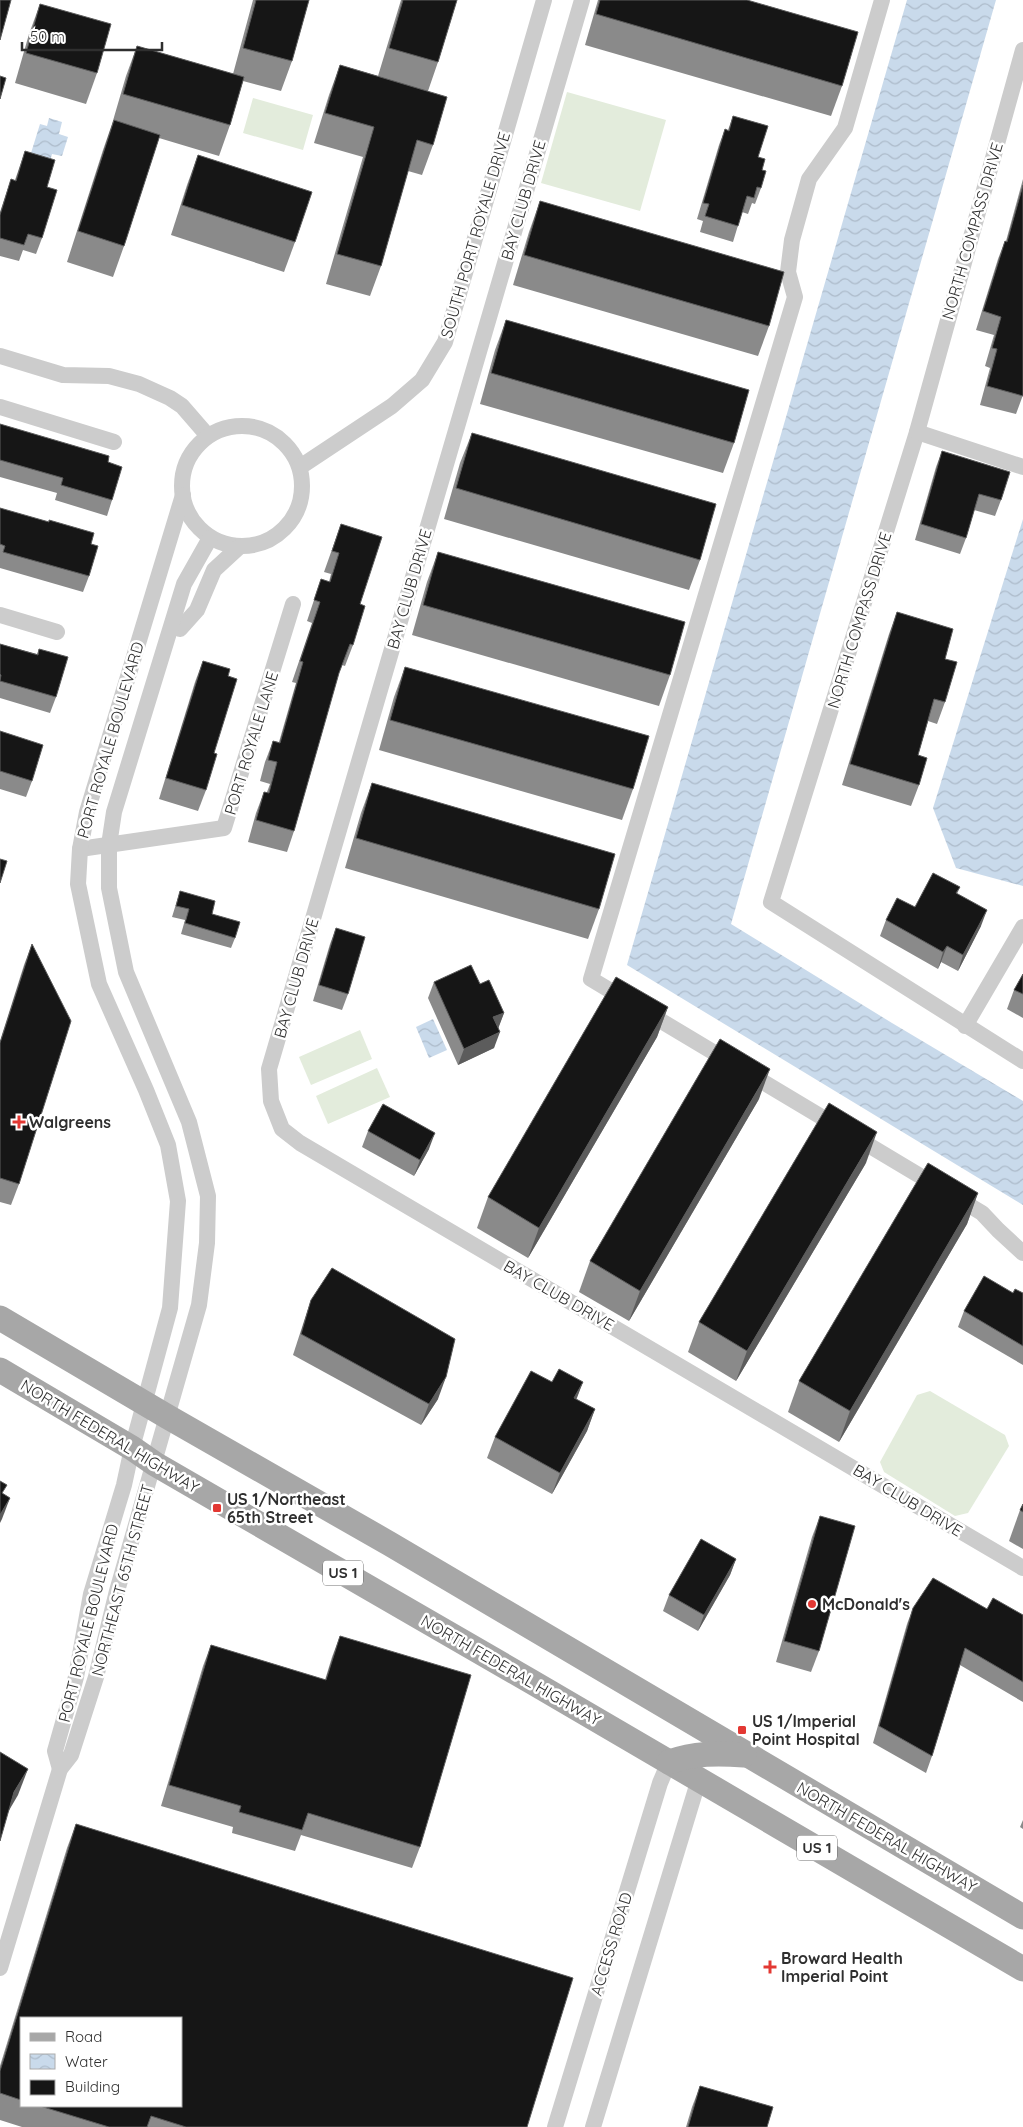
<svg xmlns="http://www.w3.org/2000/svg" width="1023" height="2127" viewBox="0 0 1023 2127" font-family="Quicksand,sans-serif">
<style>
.grass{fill:#e3ecdc}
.water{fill:url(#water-waves)}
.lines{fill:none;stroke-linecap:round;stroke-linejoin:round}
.minor{stroke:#ccc;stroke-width:16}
.primary{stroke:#a7a7a7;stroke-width:25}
.wall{fill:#8a8a8a;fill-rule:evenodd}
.shaded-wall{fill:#5c5c5c}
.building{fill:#161616;stroke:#5c5c5c}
.poi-dot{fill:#e33833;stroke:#fff;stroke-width:2}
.labels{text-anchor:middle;stroke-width:5;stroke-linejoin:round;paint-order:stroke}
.shield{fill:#fff;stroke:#6d6d6d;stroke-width:1}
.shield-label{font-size:15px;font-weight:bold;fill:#2f2f2f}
.street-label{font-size:16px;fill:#2f2f2f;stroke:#fff}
.poi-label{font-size:16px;font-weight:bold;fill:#2f2f2f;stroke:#fff;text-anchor:start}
</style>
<defs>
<pattern id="water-waves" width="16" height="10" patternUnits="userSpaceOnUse" patternTransform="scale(1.25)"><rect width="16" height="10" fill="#c9daeb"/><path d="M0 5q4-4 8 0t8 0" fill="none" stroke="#adbbca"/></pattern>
</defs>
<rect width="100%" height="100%" fill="#fff"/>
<g class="grass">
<polygon points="567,92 666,120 640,211 541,183"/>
<polygon points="253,98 313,115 303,150 243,133"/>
<polygon points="360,1030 372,1059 311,1085 299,1057"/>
<polygon points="377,1068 390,1097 328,1124 316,1096"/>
<polygon points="930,1391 1005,1435 1009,1446 968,1513 955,1516 884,1472 880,1462 917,1395"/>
</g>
<g class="water">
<polygon points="907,0 996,0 731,924 892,1023 1023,1101 1023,1205 627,965"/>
<polygon points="49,118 62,122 59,134 68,137 62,156 52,154 49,165 36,161 38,155 31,153 40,124 47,126"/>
<polygon points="1023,519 1023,886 956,868 933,808"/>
<polygon points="433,1019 447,1050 429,1058 416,1027"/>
</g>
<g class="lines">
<g class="minor">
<polyline points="582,0 269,1069 271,1101 282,1129 300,1143 1023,1568"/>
<polyline points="882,0 845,128 809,179 792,240 788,272 795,297 591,979 982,1213 998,1230 1023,1253"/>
<polyline points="1023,50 917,432 771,902 1023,1061"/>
<polyline points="0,356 63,375 109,376 139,384 170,398 182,406 208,436"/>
<polyline points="0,407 114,442"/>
<circle cx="242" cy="486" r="60"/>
<polyline points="917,432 1023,467"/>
<polyline points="300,467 392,406 422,380 445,342 544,0"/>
<polyline points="0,615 57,632"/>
<polyline points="180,629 197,610 214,570 239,547"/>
<polyline points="80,849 224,828 293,604"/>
<polyline points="965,1026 1023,927"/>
<polyline points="60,1769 55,1751 76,1677 91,1594 124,1485 132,1448 170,1308 178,1201 168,1145 146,1090 99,984 78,884 80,849 87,812 183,495"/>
<polyline points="0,1968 60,1769 71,1755 96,1677 117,1591 199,1305 207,1243 208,1196 189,1122 126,972 109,888 109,845 114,812 184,584 210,538"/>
<polyline points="555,2127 660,1783 669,1762"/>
<polyline points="593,2127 699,1779"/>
</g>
<g class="primary">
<polyline points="0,1318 168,1417 390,1544 1023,1917"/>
<polyline points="0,1370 132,1448 155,1464 532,1682 1023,1969"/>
<path d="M669 1762C695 1753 717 1753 744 1755"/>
</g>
</g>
<g class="wall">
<polygon points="253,0 309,0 292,61 281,91 243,81 230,125 219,156 159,138 124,246 113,277 67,262 103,150 112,124 126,76 137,46 233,74"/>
<polygon points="401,0 457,0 438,62 428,91 433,145 422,175 408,171 381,266 370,296 326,284 363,157 314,143 329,95 340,65 378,76"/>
<polygon points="598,0 747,0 842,86 831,116 585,45"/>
<polygon points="40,4 97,73 86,104 15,83 29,34"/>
<polygon points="733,116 758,157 762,170 761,188 755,204 752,203 748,214 742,212 733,242 700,232 703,221 697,219 719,145 725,129 728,130"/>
<polygon points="25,151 47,187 42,238 36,254 23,250 19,261 0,256 0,212 11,179 15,180"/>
<polygon points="198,155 295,242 284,272 171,235 187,185"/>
<polygon points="1023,179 1023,395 1016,414 980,405 990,368 985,366 994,335 976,330 998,259 1005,241 1006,241"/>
<polygon points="540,201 769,326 758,356 513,285 529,232"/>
<polygon points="506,320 734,443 723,473 480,404 495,350"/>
<polygon points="0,424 108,462 112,500 107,516 55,500 57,493 0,477"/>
<polygon points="472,433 700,560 689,590 444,519 460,463"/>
<polygon points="942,451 1001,500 995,516 974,510 966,538 960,554 915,540 936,467"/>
<polygon points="0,508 91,544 89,576 83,592 0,568"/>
<polygon points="341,524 360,604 353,645 345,666 342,665 337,677 294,831 287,852 248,842 256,813 264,792 267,792 270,784 260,781 265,762 273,741 279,742 296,683 292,682 312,623 307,621 321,579 329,582 331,574 324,572"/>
<polygon points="438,552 670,675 659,706 412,635 427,582"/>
<polygon points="897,612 945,659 945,702 937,724 928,721 918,755 919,785 911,806 842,785 889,634"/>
<polygon points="0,644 37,654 39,649 56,697 50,713 0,698"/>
<polygon points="203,661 228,676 214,753 206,790 198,811 159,799 195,682"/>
<polygon points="405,667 633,789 622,820 379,750 394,697"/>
<polygon points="0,731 32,781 26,797 0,789"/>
<polygon points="372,783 599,909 588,939 345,868 361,813"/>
<polygon points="960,887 957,894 981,926 958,971 941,962 938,969 880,936 886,920"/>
<polygon points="180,891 212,914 235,938 231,948 181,934 185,920 172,917"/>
<polygon points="336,928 348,994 342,1010 313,1001 330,944"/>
<polygon points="32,944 19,1184 11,1205 0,1202 0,1041 24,965"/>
<polygon points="1023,974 1023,1018 1007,1009 1014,990"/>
<polygon points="434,982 480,984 504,1013 498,1028 494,1048 458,1065 428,998"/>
<polygon points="668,1007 657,1037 528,1258 477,1228 488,1197"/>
<polygon points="759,1099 629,1321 579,1292 590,1261"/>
<polygon points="368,1131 429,1149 414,1176 362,1147"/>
<polygon points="866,1163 736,1381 688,1352 699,1322"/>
<polygon points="978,1193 967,1224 839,1442 788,1412 799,1381"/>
<polygon points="1013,1293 1023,1293 1023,1365 958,1327 964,1311"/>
<polygon points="311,1300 438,1399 421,1425 293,1355 304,1321"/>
<polygon points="552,1382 583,1382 576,1399 595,1409 587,1431 552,1494 487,1458 495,1437"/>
<polygon points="1023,1504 1023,1549 1009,1541 1020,1510"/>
<polygon points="820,1516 819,1651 811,1672 776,1662 812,1537"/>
<polygon points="736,1559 730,1575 698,1631 663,1611 669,1595"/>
<polygon points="913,1608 987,1609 1023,1615 1023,1702 960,1665 932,1756 926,1773 873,1743 907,1624"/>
<polygon points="340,1636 420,1847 412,1868 301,1835 295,1851 232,1833 233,1827 161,1806 203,1666 211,1645 325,1680 332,1657"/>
<polygon points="1023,1820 1023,1829 1020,1827"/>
<path d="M76 1824 527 2127H22L0 2120V2066L67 1848ZM21 2018 181 2106H21Z"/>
<polygon points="700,2086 767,2127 686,2127 692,2107"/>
</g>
<g class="shaded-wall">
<polygon points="987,910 981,926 958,971 963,955"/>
<polygon points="947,946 941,962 938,969 943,952"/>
<polygon points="668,1007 657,1037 528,1258 539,1228"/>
<polygon points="504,1013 498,1029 493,1017"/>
<polygon points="500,1032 494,1048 458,1065 464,1049"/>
<polygon points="770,1069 759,1099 629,1321 640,1291"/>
<polygon points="877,1132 866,1163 736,1381 747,1351"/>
<polygon points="435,1133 429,1149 414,1176 420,1160"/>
<polygon points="978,1193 967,1224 839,1442 850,1411"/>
<polygon points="446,1377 438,1399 421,1425 429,1404"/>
<polygon points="583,1382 575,1403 574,1398"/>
<polygon points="595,1409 587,1431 552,1494 560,1473"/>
<polygon points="10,1498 2,1519 0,1523 0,1515"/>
<polygon points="736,1559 730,1575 698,1631 704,1615"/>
<polygon points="28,1769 18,1795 4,1819 14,1792"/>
</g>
<g class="building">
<polygon points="0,0 11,0 0,40"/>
<polygon points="256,0 309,0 292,61 243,48"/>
<polygon points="403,0 457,0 438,62 389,48"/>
<polygon points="600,0 747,0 858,32 842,86 596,14"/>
<polygon points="40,4 111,24 97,73 26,53"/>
<polygon points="137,46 244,77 230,125 123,94"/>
<polygon points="340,65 447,97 433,145 417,140 381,266 337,254 374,127 325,113"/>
<polygon points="0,76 6,78 0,99"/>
<polygon points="733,116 768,126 758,157 765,159 762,170 766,171 761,188 757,187 754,198 747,196 738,226 705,216 709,204 703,203 725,129 729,131"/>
<polygon points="114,120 160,135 124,246 78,231"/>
<polygon points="25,151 55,160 47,187 57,190 42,238 28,234 24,245 0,238 0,215 11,179 16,181"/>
<polygon points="198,155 312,192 295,242 182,205"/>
<polygon points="1023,185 1023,396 987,386 997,349 992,348 1001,317 983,311 1005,241 1007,242"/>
<polygon points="540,201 784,272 769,326 524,255"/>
<polygon points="506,320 749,390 734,443 491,373"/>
<polygon points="0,424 109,456 108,462 122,467 112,500 61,485 63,478 0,460"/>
<polygon points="472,433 716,504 700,560 456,488"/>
<polygon points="942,451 1010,472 1001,500 979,494 966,538 921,524"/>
<polygon points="0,508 49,522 49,520 94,533 91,544 98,546 89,576 3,552 5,546 0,544"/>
<polygon points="341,524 382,537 360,604 365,606 353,645 350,644 339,673 294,831 256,820 264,792 269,793 277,762 268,760 273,741 280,743 303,662 300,661 320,602 314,600 321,579 330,582 339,553 332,551"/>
<polygon points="438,552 685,622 670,675 423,605"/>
<polygon points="897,612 953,629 945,659 957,662 945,702 934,699 918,755 927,758 919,785 850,764"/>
<polygon points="0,644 38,655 39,649 68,657 56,697 0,681 1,675 0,674"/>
<polygon points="203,661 230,669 228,676 237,679 214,753 217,754 206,790 166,778"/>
<polygon points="405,667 649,736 633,789 390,720"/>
<polygon points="0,731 43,745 32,781 0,771"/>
<polygon points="372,783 615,854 599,909 356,838"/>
<polygon points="0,859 7,861 0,883"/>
<polygon points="933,873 960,887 956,893 987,910 963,955 947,946 943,952 886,920 897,898 915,907"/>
<polygon points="180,891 215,901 212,914 240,922 235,938 185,923 189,909 176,906"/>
<polygon points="336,928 365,937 348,994 319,985"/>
<polygon points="32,944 71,1021 19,1184 0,1178 0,1043"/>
<polygon points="471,965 480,984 489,980 504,1013 493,1017 500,1032 464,1049 434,982"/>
<polygon points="1023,974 1023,994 1014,990"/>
<polygon points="616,977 668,1007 539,1228 488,1197"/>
<polygon points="720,1039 770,1069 640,1291 590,1261"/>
<polygon points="829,1103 877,1132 747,1351 699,1322"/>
<polygon points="383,1104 435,1133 420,1160 368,1131"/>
<polygon points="928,1163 978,1193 850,1411 799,1381"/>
<polygon points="332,1268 455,1339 446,1377 429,1404 301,1334 311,1300"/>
<polygon points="984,1276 1013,1293 1015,1289 1023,1293 1023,1346 964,1311"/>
<polygon points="559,1369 583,1382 574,1398 595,1409 560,1473 495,1437 531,1371 552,1382"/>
<polygon points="0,1481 7,1485 2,1493 10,1498 0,1515"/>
<polygon points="1023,1504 1023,1512 1020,1510"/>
<polygon points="820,1516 855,1526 819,1651 784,1641"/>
<polygon points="701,1539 736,1559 704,1615 669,1595"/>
<polygon points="933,1578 987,1609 993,1598 1023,1615 1023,1682 965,1648 932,1756 879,1726 913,1608"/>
<polygon points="340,1636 471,1675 420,1847 308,1813 302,1830 239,1812 241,1806 169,1785 211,1645 326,1680"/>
<polygon points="0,1752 28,1769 14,1792 0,1841"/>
<polygon points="76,1824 573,1978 527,2127 186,2127 151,2116 147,2127 109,2127 40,2106 181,2106 181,2018 21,2018 21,2100 0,2093 0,2071"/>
<polygon points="700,2086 773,2107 767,2127 688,2127"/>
</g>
<g class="poi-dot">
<path d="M16.5 1114.5h5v5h5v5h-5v5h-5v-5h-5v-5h5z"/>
<rect x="212" y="1503" width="10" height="10" rx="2.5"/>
<circle cx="812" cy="1604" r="5"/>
<rect x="737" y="1725" width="10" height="10" rx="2.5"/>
<path d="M767.5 1959.5h5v5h5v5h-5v5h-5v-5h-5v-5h5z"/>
</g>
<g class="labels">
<g class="shield">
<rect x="323" y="1560.5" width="40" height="25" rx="4"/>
<rect x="797" y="1835.5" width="40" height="25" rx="4"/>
</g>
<g class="shield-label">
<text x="343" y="1578">US 1</text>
<text x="817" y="1853">US 1</text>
</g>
<g class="street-label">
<text transform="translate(523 200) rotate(-74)" y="6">BAY CLUB DRIVE</text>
<text transform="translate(972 231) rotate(-74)" y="6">NORTH COMPASS DRIVE</text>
<text transform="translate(475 235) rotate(-74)" y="6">SOUTH PORT ROYALE DRIVE</text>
<text transform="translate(409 589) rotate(-74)" y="6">BAY CLUB DRIVE</text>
<text transform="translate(859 620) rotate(-73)" y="6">NORTH COMPASS DRIVE</text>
<text transform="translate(110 740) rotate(-74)" y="6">PORT ROYALE BOULEVARD</text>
<text transform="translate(251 743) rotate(-73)" y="6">PORT ROYALE LANE</text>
<text transform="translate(296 978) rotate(-74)" y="6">BAY CLUB DRIVE</text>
<text transform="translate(559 1295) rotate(30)" y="6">BAY CLUB DRIVE</text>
<text transform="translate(110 1436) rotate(31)" y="6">NORTH FEDERAL HIGHWAY</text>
<text transform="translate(908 1500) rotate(31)" y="6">BAY CLUB DRIVE</text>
<text transform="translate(122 1580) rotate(-75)" y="6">NORTHEAST 65TH STREET</text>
<text transform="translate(88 1623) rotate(-76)" y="6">PORT ROYALE BOULEVARD</text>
<text transform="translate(511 1670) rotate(30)" y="6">NORTH FEDERAL HIGHWAY</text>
<text transform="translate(887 1837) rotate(30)" y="6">NORTH FEDERAL HIGHWAY</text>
<text transform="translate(611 1944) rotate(-73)" y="6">ACCESS ROAD</text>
</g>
<g class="poi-label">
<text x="29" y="1128">Walgreens</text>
<text x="227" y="1505">US 1/Northeast<tspan x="227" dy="18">65th Street</tspan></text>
<text x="822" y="1610">McDonald's</text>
<text x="752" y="1727">US 1/Imperial<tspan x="752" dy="18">Point Hospital</tspan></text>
<text x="781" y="1964">Broward Health<tspan x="781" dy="18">Imperial Point</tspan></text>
</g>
</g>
<rect x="20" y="2017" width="162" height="90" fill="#ffffff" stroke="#acacac"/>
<rect x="30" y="2033" width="25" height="8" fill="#a7a7a7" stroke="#acacac"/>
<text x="65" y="2042" font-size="15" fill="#2f2f2f">Road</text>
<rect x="30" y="2054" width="25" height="15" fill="url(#water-waves)" stroke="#acacac"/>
<text x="65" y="2067" font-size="15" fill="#2f2f2f">Water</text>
<rect x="30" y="2080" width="25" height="15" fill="#161616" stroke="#acacac"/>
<text x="65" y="2092" font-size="15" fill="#2f2f2f">Building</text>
<path d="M22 42v8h140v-8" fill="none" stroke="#2f2f2f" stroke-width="2.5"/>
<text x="30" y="42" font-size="15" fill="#2f2f2f" stroke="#ffffff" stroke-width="4" paint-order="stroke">50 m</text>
</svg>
